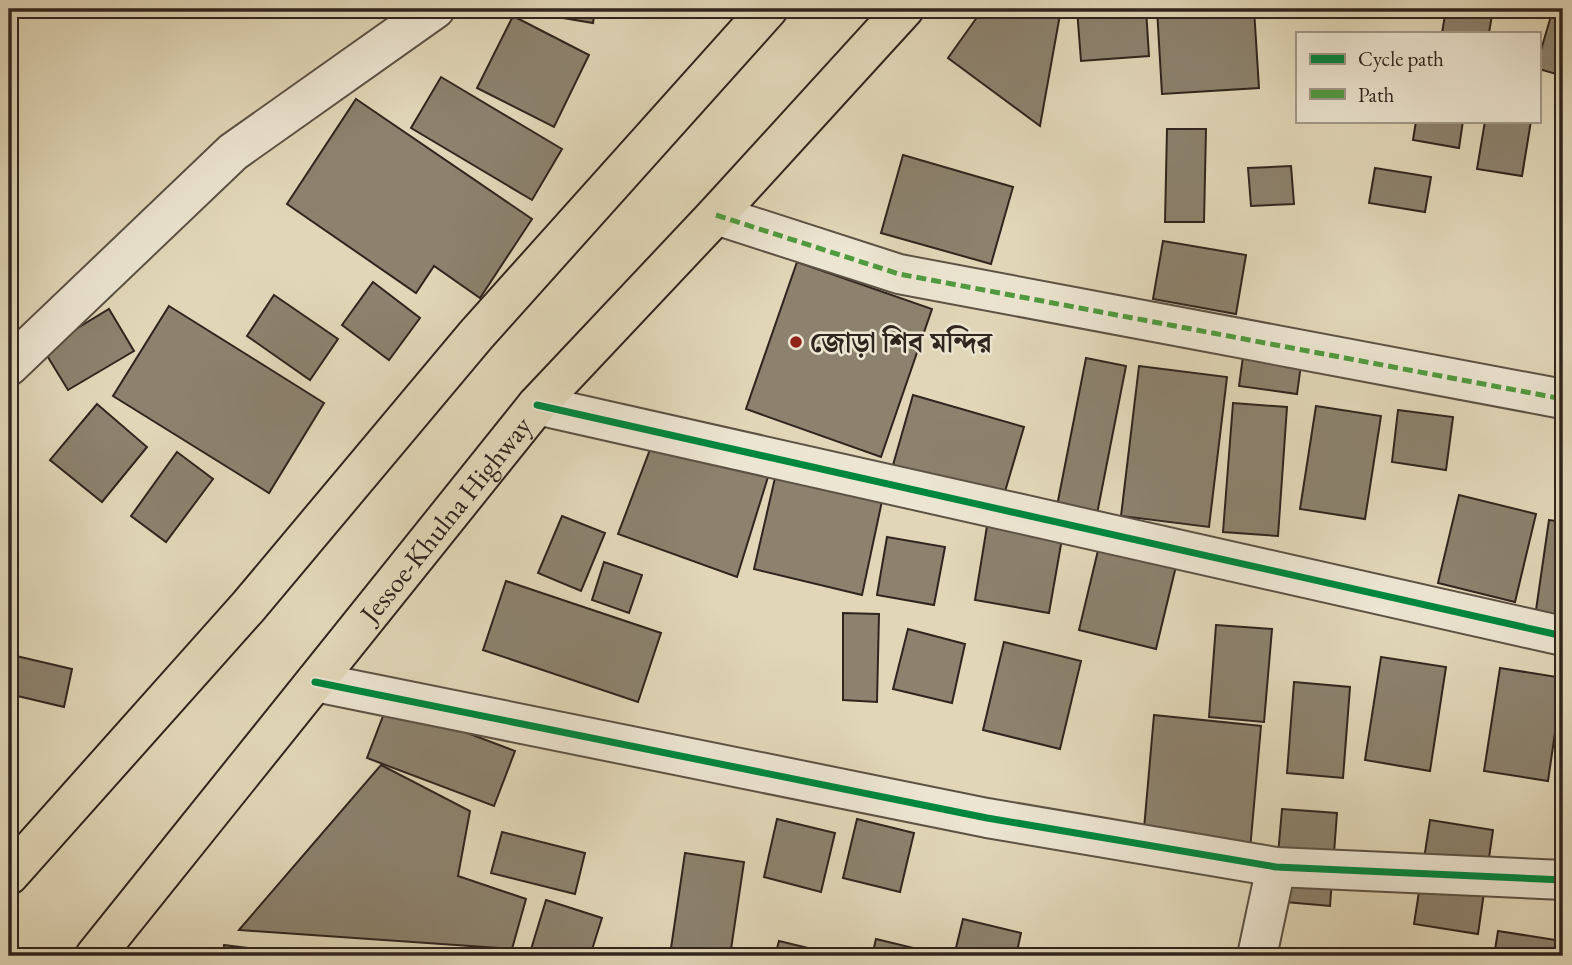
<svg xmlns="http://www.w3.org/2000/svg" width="1572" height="965" viewBox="0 0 1572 965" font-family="'EB Garamond','Noto Serif Bengali',serif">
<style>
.building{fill:#8c826e;stroke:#30251e;stroke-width:2}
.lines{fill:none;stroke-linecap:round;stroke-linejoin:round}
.minor-casing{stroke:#5c5244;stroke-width:42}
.highway-casing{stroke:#30251e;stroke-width:42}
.minor{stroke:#ece5d1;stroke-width:38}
.highway{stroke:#e1d7b8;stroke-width:38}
.quiet{stroke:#509b3f;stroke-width:5;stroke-dasharray:10 5;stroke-linecap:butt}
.cycleway-casing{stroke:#ece5d1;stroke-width:11}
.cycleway{stroke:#00873e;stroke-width:7}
.poi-dot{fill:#8f2418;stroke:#ece5d1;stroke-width:2.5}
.labels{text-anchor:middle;stroke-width:5;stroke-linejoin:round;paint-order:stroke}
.poi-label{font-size:28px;font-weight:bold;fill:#30251e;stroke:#ece5d1;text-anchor:start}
.street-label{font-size:28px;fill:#30251e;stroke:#ece5d1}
</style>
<rect width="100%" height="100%" fill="#e1d7b8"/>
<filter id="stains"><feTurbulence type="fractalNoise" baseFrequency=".00286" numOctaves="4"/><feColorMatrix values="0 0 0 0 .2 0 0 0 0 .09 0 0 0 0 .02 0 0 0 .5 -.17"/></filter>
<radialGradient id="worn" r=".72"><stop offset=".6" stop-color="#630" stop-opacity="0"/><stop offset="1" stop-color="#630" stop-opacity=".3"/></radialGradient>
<g class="building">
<polygon points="527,9 595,9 593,23 527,12"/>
<polygon points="983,9 1061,9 1040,126 948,58"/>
<polygon points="1077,9 1146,9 1149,56 1081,61"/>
<polygon points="1157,9 1254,9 1259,88 1162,94"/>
<polygon points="1446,9 1493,9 1489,33 1442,33"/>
<polygon points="1553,9 1563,9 1563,76 1539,69 1539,57"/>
<polygon points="513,16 589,55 554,127 477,88"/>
<polygon points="441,77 562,149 532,200 411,128"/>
<polygon points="356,99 532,219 480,298 434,266 416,293 287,204"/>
<polygon points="1416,121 1463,121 1459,148 1413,140"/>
<polygon points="1485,121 1531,121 1522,176 1477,169"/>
<polygon points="1167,129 1206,129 1204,222 1165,222"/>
<polygon points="903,155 1013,187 991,264 881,233"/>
<polygon points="1291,166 1294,204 1251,206 1248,168"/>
<polygon points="1375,168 1431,177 1425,212 1369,203"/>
<polygon points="1163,241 1246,255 1236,314 1153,299"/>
<polygon points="797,262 932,309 881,457 746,409"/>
<polygon points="373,282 420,318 389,360 342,325"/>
<polygon points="274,295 338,339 310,380 247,336"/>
<polygon points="169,306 324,403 269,493 113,396"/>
<polygon points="109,309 134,351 68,390 43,349"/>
<polygon points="1244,349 1302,357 1297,394 1239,386"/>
<polygon points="1086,358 1126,366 1097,514 1057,506"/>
<polygon points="1139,366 1227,377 1209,527 1121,516"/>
<polygon points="913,395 1024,427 1001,505 891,472"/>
<polygon points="1233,403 1287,407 1278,536 1223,532"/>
<polygon points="97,404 147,447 102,502 50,460"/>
<polygon points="1316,406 1381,416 1365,519 1300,509"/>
<polygon points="1398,410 1453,417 1446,470 1392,462"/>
<polygon points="654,439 768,477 737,577 618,534"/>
<polygon points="177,452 213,479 166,542 131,516"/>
<polygon points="778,465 882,501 862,595 754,569"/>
<polygon points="1459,495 1536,514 1515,602 1438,583"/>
<polygon points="562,516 605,533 581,591 538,573"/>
<polygon points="988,520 1063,533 1049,613 975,600"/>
<polygon points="1549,520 1563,522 1563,628 1534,624"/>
<polygon points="887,537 945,547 934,605 877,595"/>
<polygon points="1100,542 1177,562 1156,649 1079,630"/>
<polygon points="604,562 642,575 629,613 592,600"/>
<polygon points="506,581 661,633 638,702 483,650"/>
<polygon points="843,613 879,614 877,702 843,700"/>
<polygon points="1216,625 1272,629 1264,722 1209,717"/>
<polygon points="908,629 965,644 952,703 893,689"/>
<polygon points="1004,642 1081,661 1060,749 983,730"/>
<polygon points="12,655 72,669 64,707 9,694"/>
<polygon points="1381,657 1446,667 1430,771 1365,760"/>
<polygon points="1500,668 1563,678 1548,781 1484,771"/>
<polygon points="1294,682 1350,687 1343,778 1287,773"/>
<polygon points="388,703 515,751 494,806 367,758"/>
<polygon points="1154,715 1261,726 1250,850 1143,840"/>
<polygon points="381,765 470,811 458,876 526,899 512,949 239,930"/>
<polygon points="1282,809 1337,813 1330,906 1274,901"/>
<polygon points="777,819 835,833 821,892 764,877"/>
<polygon points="857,819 914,833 900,892 843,878"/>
<polygon points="1430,820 1493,830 1478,934 1414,924"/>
<polygon points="502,832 585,853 575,894 491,873"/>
<polygon points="685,853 744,862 730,956 670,955"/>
<polygon points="546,900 602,918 590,956 529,956"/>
<polygon points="963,919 1021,933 1016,956 954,956"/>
<polygon points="1498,931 1562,941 1560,956 1494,956"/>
<polygon points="876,939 934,953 934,956 872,956"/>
<polygon points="779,941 825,952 825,956 775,956"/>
<polygon points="224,945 286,953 286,956 223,956"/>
<polygon points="328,951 385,956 328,956"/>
</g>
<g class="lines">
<defs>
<g id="minor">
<polyline points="716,215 899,274 1563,399"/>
<polyline points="9,366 233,152 435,9"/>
<polyline points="537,405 1563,636"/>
<polyline points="315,682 987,818 1276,867 1563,880"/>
<polyline points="1257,956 1276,867"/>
</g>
<g id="highway">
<polyline points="9,875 248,607 476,335 768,9"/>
<path id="s1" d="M95 956 537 405 716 215 904 9"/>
</g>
</defs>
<use href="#minor" class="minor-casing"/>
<use href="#highway" class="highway-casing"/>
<use href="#minor" class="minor"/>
<use href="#highway" class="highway"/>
<polyline class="quiet" points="716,215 899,274 1563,399"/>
<defs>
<g id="cycleway">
<polyline points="537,405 1563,636"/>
<polyline points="315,682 987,818 1276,867 1563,880"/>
</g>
</defs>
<use href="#cycleway" class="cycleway-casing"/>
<use href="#cycleway" class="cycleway"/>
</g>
<circle class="poi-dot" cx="796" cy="342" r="7"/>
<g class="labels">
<g class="poi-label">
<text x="810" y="352">জোড়া শিব মন্দির</text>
</g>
<g class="street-label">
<text dy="10" stroke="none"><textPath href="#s1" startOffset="560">Jessoe-Khulna Highway</textPath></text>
</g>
</g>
<rect width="1572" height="965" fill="none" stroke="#e1d7b8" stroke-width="35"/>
<rect x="10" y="10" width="1551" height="944" fill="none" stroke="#30251e" stroke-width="3.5"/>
<rect x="18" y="18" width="1537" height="930" fill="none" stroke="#30251e" stroke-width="2"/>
<rect x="1296" y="32" width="245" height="91" fill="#ece5d1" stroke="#a19889" stroke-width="2"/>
<rect x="1310" y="54" width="35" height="10" fill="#00873e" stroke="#a19889" stroke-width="2"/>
<text x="1358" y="66" font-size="21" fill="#30251e">Cycle path</text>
<rect x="1310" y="89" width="35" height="10" fill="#509b3f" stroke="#a19889" stroke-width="2"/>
<text x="1358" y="102" font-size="21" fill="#30251e">Path</text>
<rect width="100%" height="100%" filter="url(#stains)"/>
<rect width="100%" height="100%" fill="url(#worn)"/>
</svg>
